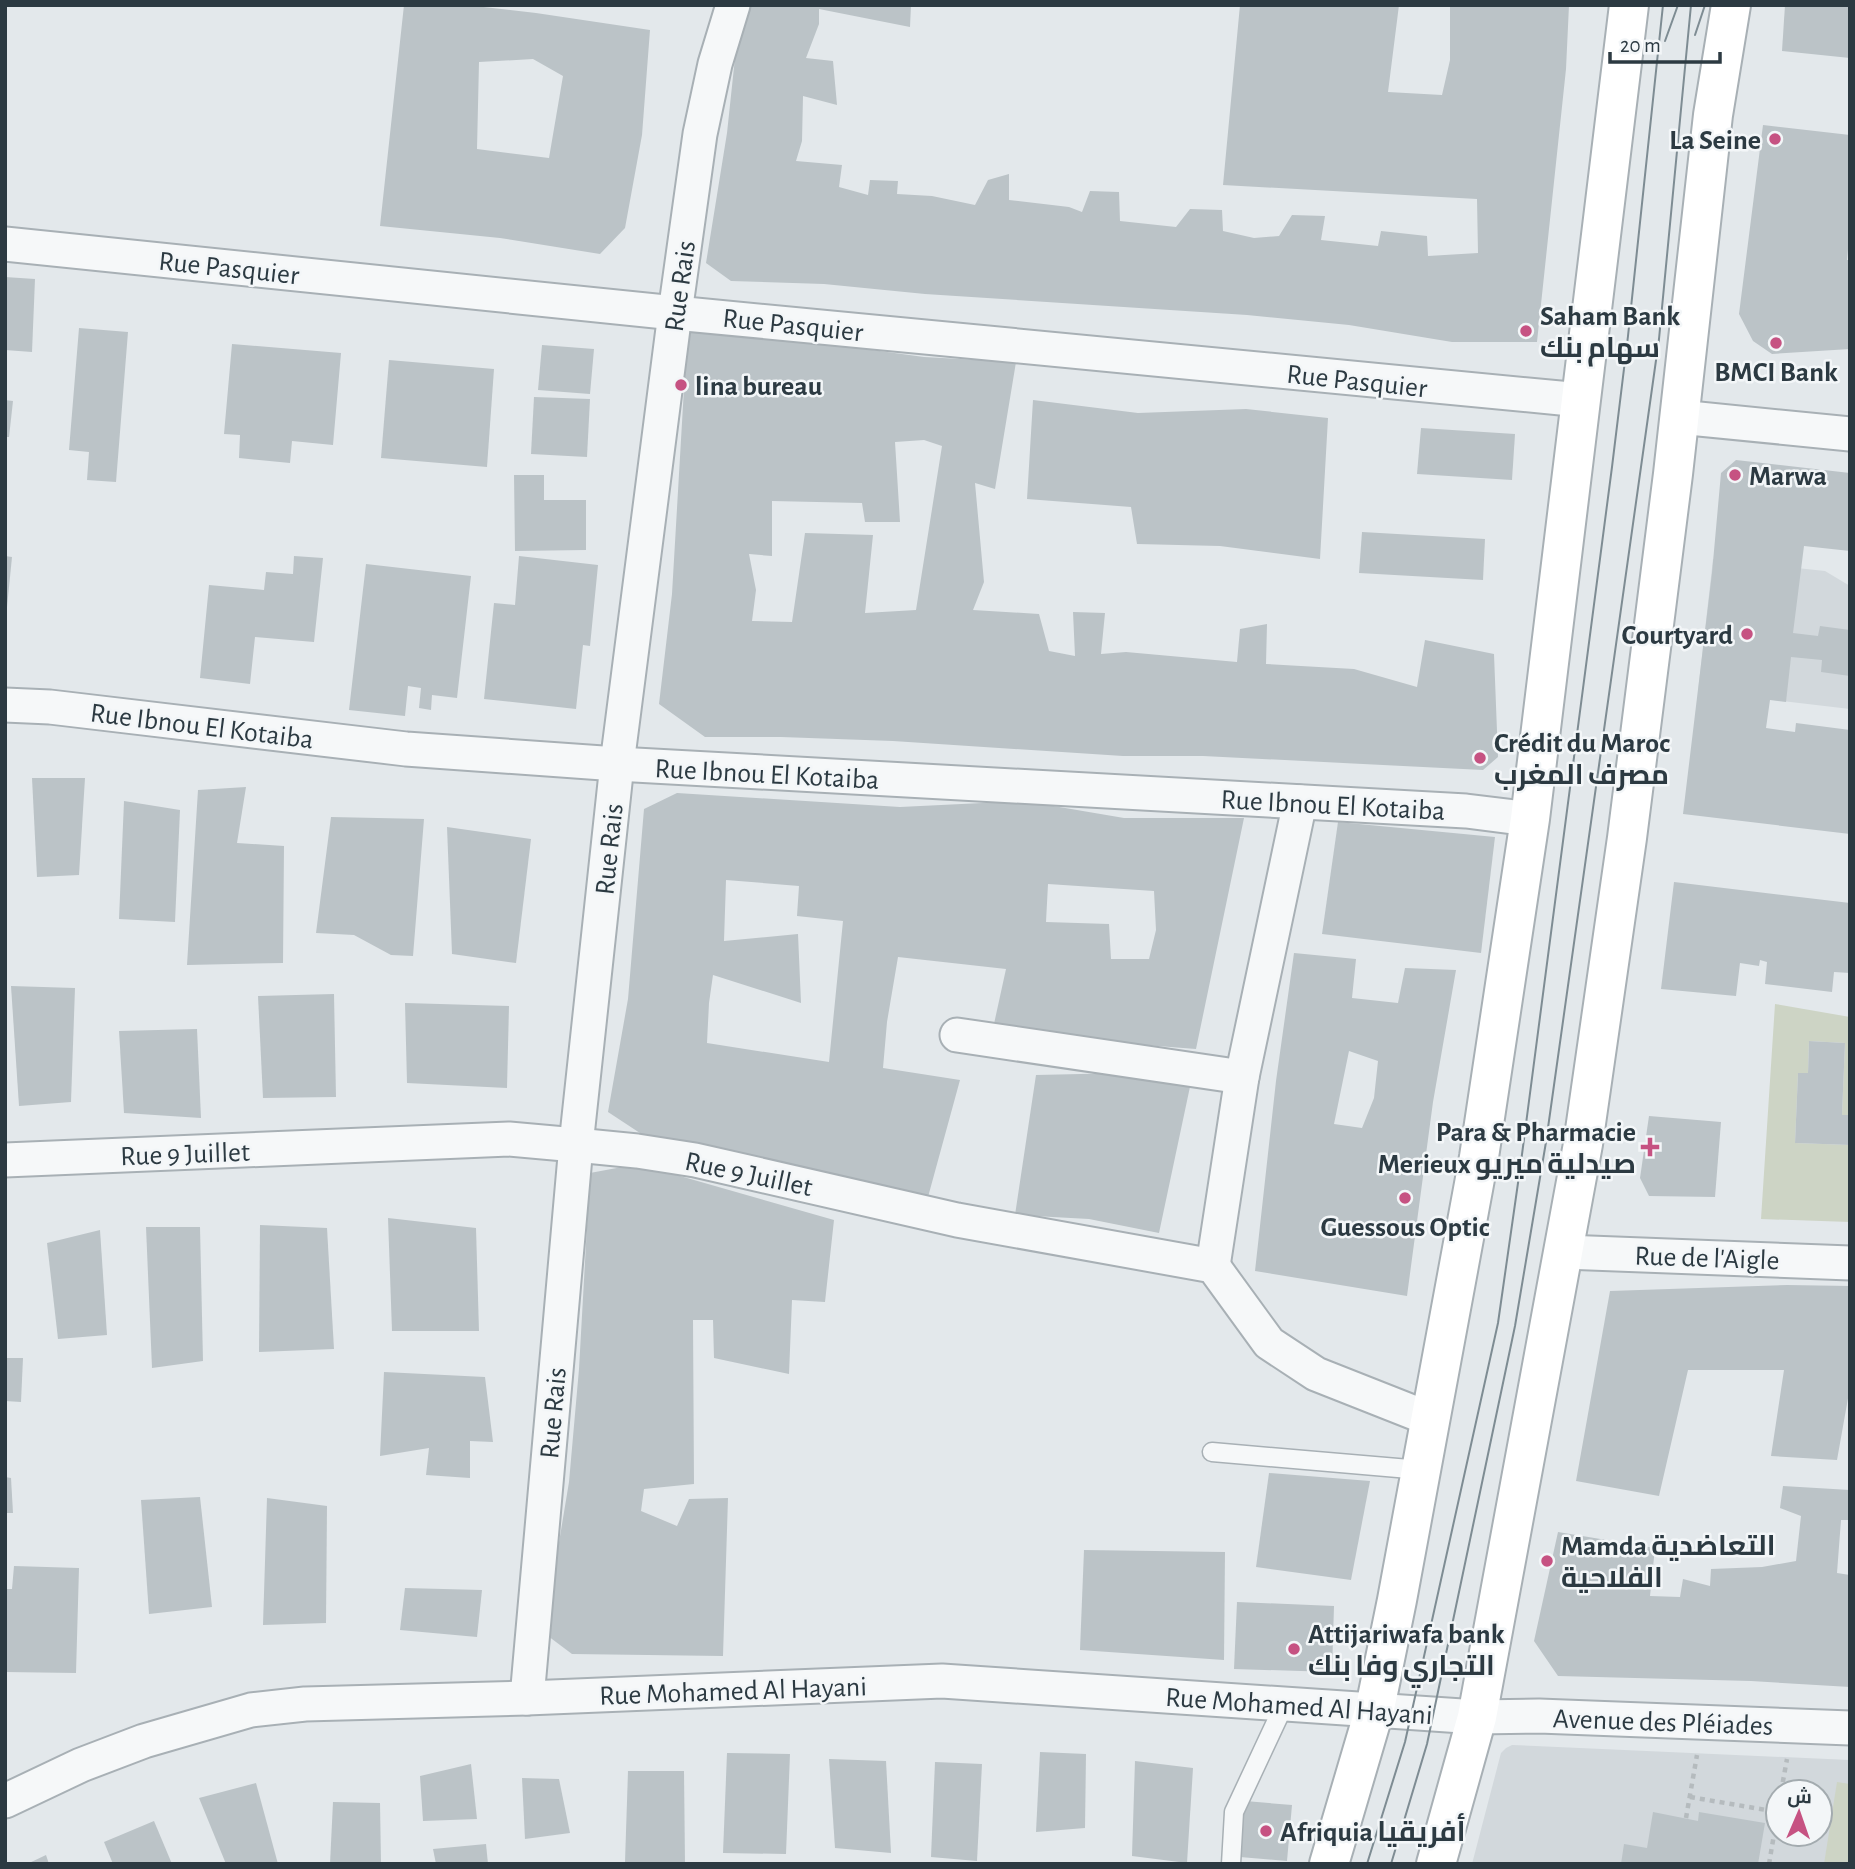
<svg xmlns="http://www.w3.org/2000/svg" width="1855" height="1869" viewBox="0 0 1855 1869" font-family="'Alegreya Sans',Cairo,sans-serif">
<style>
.built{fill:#d2d8dc;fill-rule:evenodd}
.green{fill:#cdd4c5}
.building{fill:#bbc3c7;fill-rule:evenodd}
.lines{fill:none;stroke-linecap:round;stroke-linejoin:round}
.lane-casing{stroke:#a8b0b5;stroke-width:21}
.street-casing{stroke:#a8b0b5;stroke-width:37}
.secondary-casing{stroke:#a8b0b5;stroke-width:42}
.path{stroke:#b5bbbe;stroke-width:4.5;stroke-dasharray:5 5;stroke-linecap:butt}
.lane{stroke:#f6f8f9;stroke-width:18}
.street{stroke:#f6f8f9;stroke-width:33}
.secondary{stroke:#fff;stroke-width:38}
.tram{stroke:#7e8c93;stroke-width:2}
.poi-dot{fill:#c65282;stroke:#f3f6f8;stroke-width:2.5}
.labels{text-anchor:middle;stroke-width:5;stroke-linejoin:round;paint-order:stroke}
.poi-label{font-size:28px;font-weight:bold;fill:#2c3a42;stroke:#f3f6f8;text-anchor:start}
.street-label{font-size:28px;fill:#2c3a42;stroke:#f3f6f8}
</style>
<rect width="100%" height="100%" fill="#e3e8eb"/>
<g class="built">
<polygon points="1713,559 1825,571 1850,586 1850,709 1698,691"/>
<path d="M1512 1745 1850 1760V1864H1472L1501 1753 1506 1748ZM1778 1792H1820V1834H1778Z"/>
</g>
<g class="green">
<polygon points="1775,1004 1850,1017 1850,1115 1842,1115 1845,1043 1809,1041 1808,1073 1798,1073 1795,1143 1850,1145 1850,1222 1761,1219"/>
<polygon points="1837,1782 1850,1784 1850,1864 1824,1864"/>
</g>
<g class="building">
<path d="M404 5H466L536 13 650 30 642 135 625 228 600 254 500 238 380 226ZM533 59 563 76 549 158 477 149 479 62Z"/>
<polygon points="744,5 911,5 910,27 819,9 819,24 806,58 833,61 837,105 803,96 802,141 796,161 842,165 839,187 868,195 870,180 898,181 897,194 932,196 975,205 988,180 1009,174 1009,200 1069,207 1082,212 1090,191 1119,192 1120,221 1176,227 1190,209 1222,210 1223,231 1254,238 1279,236 1292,215 1325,216 1321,240 1378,246 1381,231 1427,236 1428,256 1478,253 1477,199 1223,185 1240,5 1399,5 1388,92 1442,95 1450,60 1450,5 1569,5 1566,69 1537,342 1452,342 1349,325 1247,315 925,294 824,284 731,281 706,263 727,133 740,11"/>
<polygon points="1785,5 1850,5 1850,58 1782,51"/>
<polygon points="1763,125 1850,135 1850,228 1847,260 1850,260 1850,349 1772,354 1753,341 1739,314"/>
<polygon points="5,277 35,279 32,352 5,350"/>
<path d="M688 320 776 337 924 357 1016 362 995 489 975 483 984 582 973 610 1039 614 1049 651 1075 656 1073 612 1105 613 1101 654 1126 652 1237 662 1240 629 1267 624 1266 664 1354 669 1417 687 1425 640 1494 654 1498 757 1483 770 1203 756H1123L893 741 781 737H705L659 704 672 594ZM924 440 942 446 916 610 865 613 873 535 805 533 792 622 752 621 756 590 749 554 772 556V501L862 503 865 522H900L895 442Z"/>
<polygon points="79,328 128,332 116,482 87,480 89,452 69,450"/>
<polygon points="232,344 341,353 333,445 292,441 290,463 239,458 240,435 224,434"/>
<polygon points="542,345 594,349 590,394 538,390"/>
<polygon points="389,360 494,369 487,467 381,458"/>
<polygon points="534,397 590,399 587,457 531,454"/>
<polygon points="5,400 13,401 9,437 5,437"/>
<polygon points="1033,400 1138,413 1246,409 1328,418 1320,559 1220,546 1137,544 1131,507 1027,499"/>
<polygon points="1421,428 1515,434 1512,480 1417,474"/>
<polygon points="1736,460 1850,473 1850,551 1804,546 1793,633 1818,636 1820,626 1850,630 1850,676 1821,672 1822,660 1791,657 1786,702 1770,700 1766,728 1795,732 1796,723 1850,730 1850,834 1683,814 1712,573 1721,473"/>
<polygon points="514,475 544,475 544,500 586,500 586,550 515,551"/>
<polygon points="1362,532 1485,539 1483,580 1359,573"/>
<polygon points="5,556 12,557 7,607 5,607"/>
<polygon points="294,556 323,558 314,642 255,637 250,684 200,678 209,585 264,590 266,572 293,574"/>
<polygon points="519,556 598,565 590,646 583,645 576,709 484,699 494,603 515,605"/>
<polygon points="366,564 471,576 457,698 432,695 431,710 419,708 421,688 408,686 405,716 349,710"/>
<polygon points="32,778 85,778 79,875 37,877"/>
<polygon points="246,787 237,843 284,846 283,963 187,965 198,790"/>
<path d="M677 793 900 807 1024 801 1124 818H1244L1196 1049 992 1033 1006 969 898 957 887 1022 883 1068 960 1080 928 1197 646 1137 608 1112 628 999 644 809ZM726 880 799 886 797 916 843 921 829 1062 707 1043 709 1003 713 975 801 1003 798 934 724 941ZM1048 884 1154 891 1156 930 1149 959H1111L1109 924 1046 922Z"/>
<polygon points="124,801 180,810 175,922 119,919"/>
<polygon points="331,817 424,819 413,956 391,955 354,935 316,933"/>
<polygon points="1338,822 1495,837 1481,953 1322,934"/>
<polygon points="447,827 531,839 516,963 452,954"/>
<polygon points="1674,882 1850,903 1850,973 1834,972 1832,992 1765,984 1767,962 1760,960 1759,966 1740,963 1736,996 1661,989"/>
<path d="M1294 953 1356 959 1352 998 1398 1003 1405 968 1456 970 1433 1102 1407 1296 1255 1271 1276 1081ZM1349 1051 1378 1061 1374 1098 1362 1128 1334 1124Z"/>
<polygon points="11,986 75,988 71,1102 19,1106"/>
<polygon points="334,994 336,1097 263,1098 258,996"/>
<polygon points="405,1003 509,1006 507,1088 407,1083"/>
<polygon points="197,1029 201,1118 124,1113 119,1031"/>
<polygon points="1809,1041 1845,1043 1842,1115 1850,1115 1850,1145 1795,1143 1798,1073 1808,1073"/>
<polygon points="1126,1073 1191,1082 1159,1233 1089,1219 1015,1215 1036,1075"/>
<polygon points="1649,1116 1721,1122 1715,1197 1649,1196 1640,1178"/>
<polygon points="638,1164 834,1220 825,1302 792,1300 789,1374 714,1358 713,1320 693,1320 694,1484 644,1489 641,1511 677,1526 689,1499 728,1498 723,1656 572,1654 544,1633 569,1482 579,1369 590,1173"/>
<polygon points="388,1218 476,1228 479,1331 392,1331"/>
<polygon points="260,1225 327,1228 334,1349 259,1352"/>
<polygon points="146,1227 200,1227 203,1361 152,1368"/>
<polygon points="100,1230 107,1335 58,1339 47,1243"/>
<polygon points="1787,1285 1850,1286 1850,1387 1837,1460 1771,1456 1784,1370 1688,1370 1659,1496 1576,1481 1610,1291"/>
<polygon points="5,1358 23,1358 21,1402 5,1401"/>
<polygon points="384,1372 485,1377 493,1442 470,1441 470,1478 426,1475 429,1448 380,1456"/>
<polygon points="1269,1473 1370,1481 1351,1580 1256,1567"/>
<polygon points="5,1477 11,1478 13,1513 5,1513"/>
<polygon points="1783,1486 1850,1490 1850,1520 1841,1520 1837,1573 1850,1575 1850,1687 1751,1681 1558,1676 1534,1641 1558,1532 1655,1548 1650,1596 1680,1597 1683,1579 1710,1586 1711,1569 1762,1567 1796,1561 1801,1516 1780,1508"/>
<polygon points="200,1497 212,1607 149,1614 141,1500"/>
<polygon points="267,1498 327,1506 326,1623 263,1625"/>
<polygon points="1084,1550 1225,1552 1224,1660 1080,1650"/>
<polygon points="14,1566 79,1568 76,1673 5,1672 5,1589 12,1589"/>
<polygon points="405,1588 482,1590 477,1637 400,1630"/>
<polygon points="1237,1602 1334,1606 1332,1672 1234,1669"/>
<polygon points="1040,1752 1086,1754 1085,1828 1036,1832"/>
<polygon points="727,1753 790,1754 786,1854 723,1853"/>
<polygon points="829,1759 886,1761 891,1853 835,1848"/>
<polygon points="1135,1761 1193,1768 1187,1863 1132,1856"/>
<polygon points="935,1762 982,1764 977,1861 931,1857"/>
<polygon points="471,1764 477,1819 423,1821 420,1776"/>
<polygon points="628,1771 684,1771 685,1864 625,1862"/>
<polygon points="522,1778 559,1779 570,1833 525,1839"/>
<polygon points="256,1783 278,1864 226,1864 199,1798"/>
<polygon points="1245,1801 1292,1805 1287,1861 1240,1857"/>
<polygon points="333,1802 380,1803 381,1864 330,1864"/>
<polygon points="1653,1812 1698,1821 1699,1812 1765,1823 1758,1864 1621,1864 1624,1844 1647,1848"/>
<polygon points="154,1821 172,1864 113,1864 104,1842"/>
<polygon points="486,1844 488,1864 436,1864 433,1849"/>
<polygon points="46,1855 49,1864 27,1864"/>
</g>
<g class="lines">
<defs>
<g id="lane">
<polyline points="1212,1452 1421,1470"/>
<polyline points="1231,1864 1234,1812 1285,1703"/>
</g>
<g id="street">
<polyline points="5,244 675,313 1581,400"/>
<polyline points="1679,417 1850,434"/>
<polyline points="5,705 50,707 406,749 617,764 1466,811 1530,819"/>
<polyline points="957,1035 1242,1077 1300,802"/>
<polyline points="5,1160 509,1139 576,1145 637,1151 695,1160 957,1220 1213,1266 1269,1343 1316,1374 1430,1419"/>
<polyline points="1564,1252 1850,1263"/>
<polyline points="1213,1266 1242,1077"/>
<polyline points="527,1698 576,1145 617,764 675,313 700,134 715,64 733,5"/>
<polyline points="5,1801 81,1765 144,1741 251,1710 305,1704 527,1698 942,1681 1477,1717 1539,1716 1850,1728"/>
</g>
<g id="secondary">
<polyline points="1329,1864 1375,1708 1397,1600 1479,1157 1530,819 1629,5"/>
<polyline points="1436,1864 1477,1717 1583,1144 1627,838 1673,474 1713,115 1731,5"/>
</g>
</defs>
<use href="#lane" class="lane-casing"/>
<use href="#street" class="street-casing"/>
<use href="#secondary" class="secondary-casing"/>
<g class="path">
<polyline points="1781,1792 1787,1759"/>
<polyline points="1690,1797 1778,1812"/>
<polyline points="1686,1818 1697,1755"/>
<polyline points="1769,1864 1778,1811"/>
</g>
<use href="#lane" class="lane"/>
<use href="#street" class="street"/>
<use href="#secondary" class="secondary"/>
<g class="tram">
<polyline points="1695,35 1705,5"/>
<polyline points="1665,41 1678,5"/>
<polyline points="1367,1864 1405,1742 1498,1323 1521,1162 1612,467 1628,336 1663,5"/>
<polyline points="1391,1864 1427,1744 1515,1326 1546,1142 1659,339 1691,5"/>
</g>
</g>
<g class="poi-dot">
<circle cx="1775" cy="139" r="7"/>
<circle cx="1526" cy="331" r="7"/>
<circle cx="1776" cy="343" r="7"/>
<circle cx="681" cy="385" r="7"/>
<circle cx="1735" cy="475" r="7"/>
<circle cx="1747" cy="634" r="7"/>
<circle cx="1480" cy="758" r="7"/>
<path d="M1646.5 1136.5h7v7h7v7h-7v7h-7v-7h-7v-7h7z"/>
<circle cx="1405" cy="1198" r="7"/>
<circle cx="1547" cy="1561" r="7"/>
<circle cx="1294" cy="1649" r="7"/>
<circle cx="1266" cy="1831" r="7"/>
</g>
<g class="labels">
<g class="poi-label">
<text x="1761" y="149" text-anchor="end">La Seine</text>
<text x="1540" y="325">Saham Bank<tspan x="1540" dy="32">سهام بنك</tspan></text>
<text x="1776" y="381" text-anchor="middle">BMCI Bank</text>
<text x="695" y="395">lina bureau</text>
<text x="1749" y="485">Marwa</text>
<text x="1733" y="644" text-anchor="end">Courtyard</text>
<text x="1494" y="752">Crédit du Maroc<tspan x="1494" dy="32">مصرف المغرب</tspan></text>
<text x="1636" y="1141" text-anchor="end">Para &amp; Pharmacie<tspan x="1636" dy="32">Merieux صيدلية ميريو</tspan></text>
<text x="1405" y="1236" text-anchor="middle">Guessous Optic</text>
<text x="1561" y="1555">Mamda التعاضدية<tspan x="1561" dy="32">الفلاحية</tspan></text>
<text x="1308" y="1643">Attijariwafa bank<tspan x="1308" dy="32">التجاري وفا بنك</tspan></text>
<text x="1280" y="1841">Afriquia أفريقيا</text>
</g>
<g class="street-label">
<text transform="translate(229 267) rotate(6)" y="10">Rue Pasquier</text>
<text transform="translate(679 286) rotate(-82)" y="10">Rue Rais</text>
<text transform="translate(793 324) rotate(6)" y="10">Rue Pasquier</text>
<text transform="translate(1357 380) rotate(6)" y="10">Rue Pasquier</text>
<text transform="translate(202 725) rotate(7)" y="10">Rue Ibnou El Kotaiba</text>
<text transform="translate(767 773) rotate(3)" y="10">Rue Ibnou El Kotaiba</text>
<text transform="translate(1333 804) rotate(3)" y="10">Rue Ibnou El Kotaiba</text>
<text transform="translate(608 849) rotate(-84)" y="10">Rue Rais</text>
<text transform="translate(185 1153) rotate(-2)" y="10">Rue 9 Juillet</text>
<text transform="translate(749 1173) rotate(12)" y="10">Rue 9 Juillet</text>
<text transform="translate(1707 1257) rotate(2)" y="10">Rue de l'Aigle</text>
<text transform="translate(552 1413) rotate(-85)" y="10">Rue Rais</text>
<text transform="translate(733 1690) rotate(-2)" y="10">Rue Mohamed Al Hayani</text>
<text transform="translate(1299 1705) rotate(4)" y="10">Rue Mohamed Al Hayani</text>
<text transform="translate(1663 1721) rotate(2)" y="10">Avenue des Pléiades</text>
</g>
</g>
<rect width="1855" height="1869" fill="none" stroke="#2c3a42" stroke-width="14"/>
<g transform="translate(1799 1813) rotate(2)"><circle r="33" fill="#f3f6f8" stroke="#a3abaf" stroke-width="2"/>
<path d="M0-5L12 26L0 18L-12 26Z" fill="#c65282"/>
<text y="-10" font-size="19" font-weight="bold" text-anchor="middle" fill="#2c3a42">ش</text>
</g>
<path d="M1610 52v10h110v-10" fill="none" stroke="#2c3a42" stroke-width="3.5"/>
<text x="1620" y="52" font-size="21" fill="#2c3a42" stroke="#f3f6f8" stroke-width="5" paint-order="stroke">20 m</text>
</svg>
